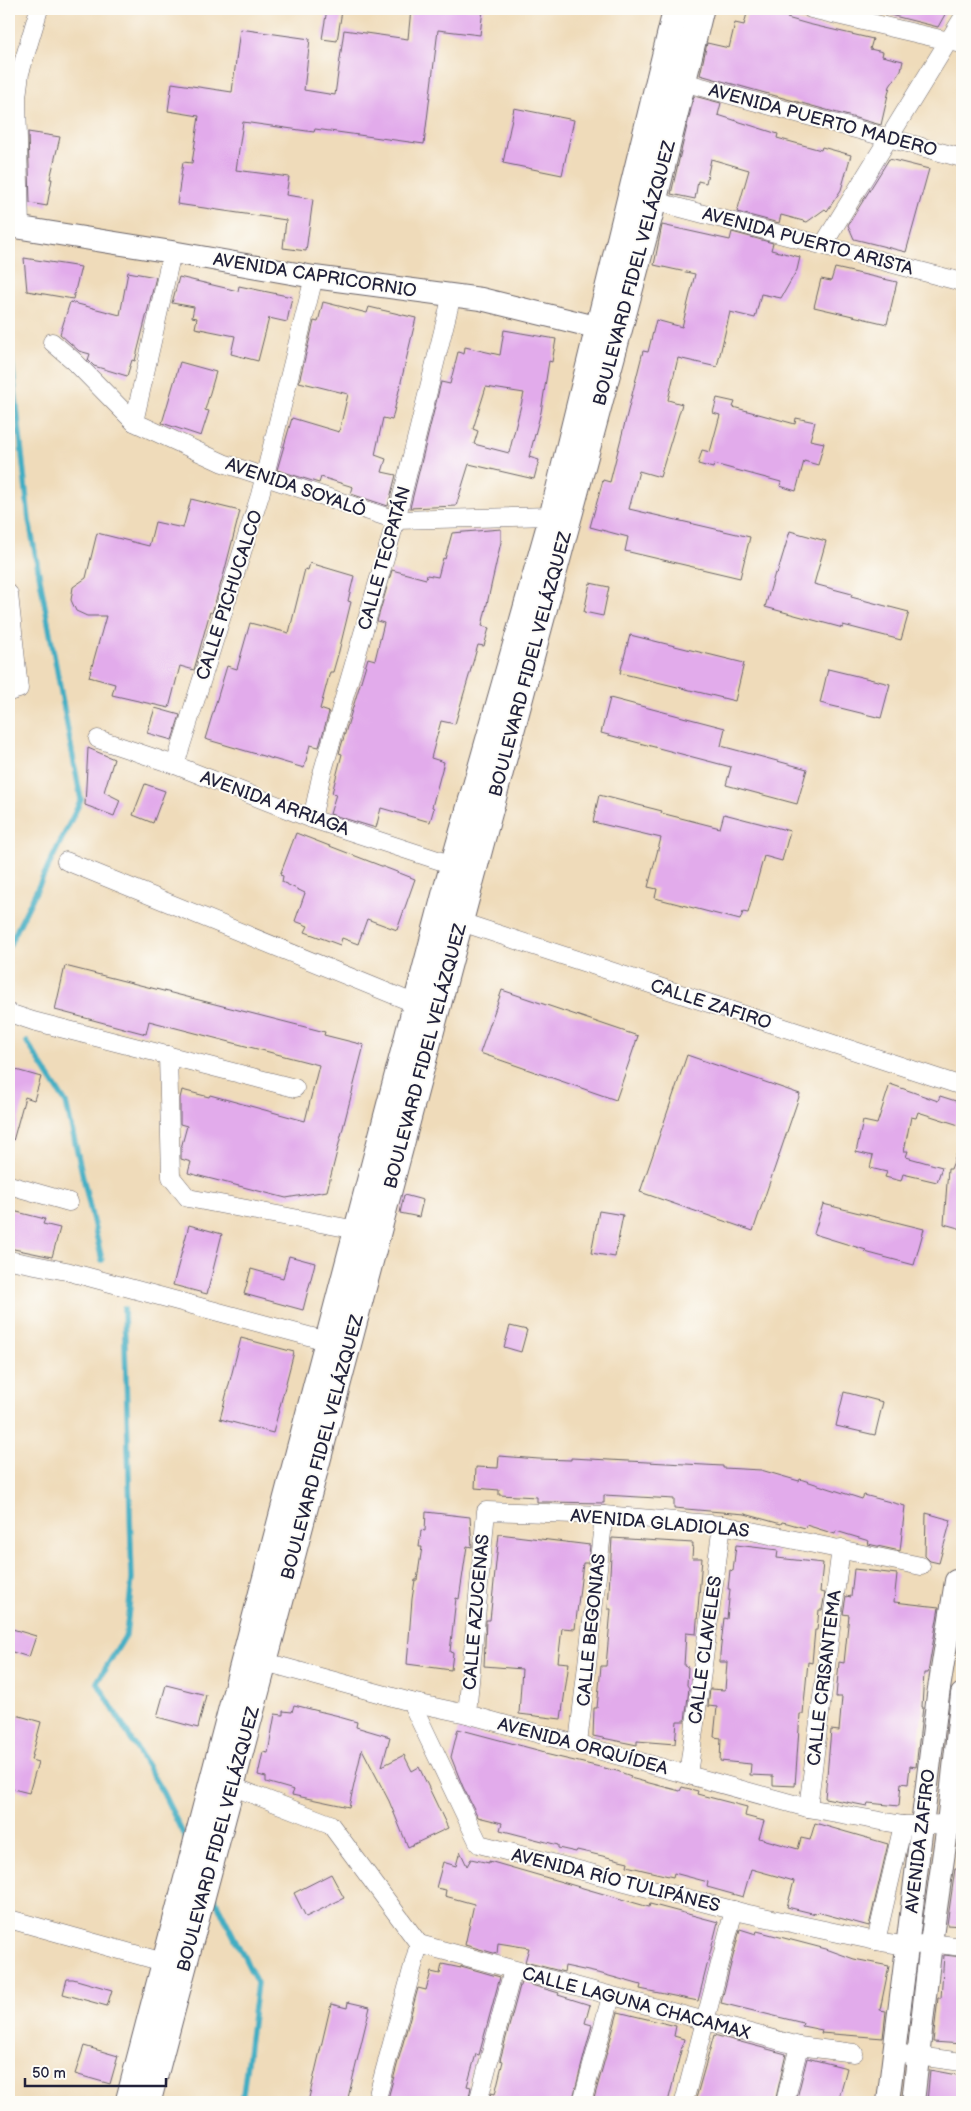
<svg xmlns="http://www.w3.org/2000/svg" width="971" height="2111" viewBox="0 0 971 2111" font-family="'Balsamiq Sans',sans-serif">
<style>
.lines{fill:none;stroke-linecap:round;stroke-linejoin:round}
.stream{stroke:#43adc2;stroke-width:5.5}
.building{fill:#e2abeb;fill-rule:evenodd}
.minor-casing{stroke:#6a6367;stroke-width:19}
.tertiary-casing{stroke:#6a6367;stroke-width:24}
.secondary-casing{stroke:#6a6367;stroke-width:27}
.minor{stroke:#fff;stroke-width:18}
.tertiary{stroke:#fff;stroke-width:22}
.secondary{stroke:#fff;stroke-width:25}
.labels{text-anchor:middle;stroke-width:4;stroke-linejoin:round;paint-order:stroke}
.street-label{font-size:18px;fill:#22223b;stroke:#fdfcf7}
</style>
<rect width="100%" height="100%" fill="#fdfcf7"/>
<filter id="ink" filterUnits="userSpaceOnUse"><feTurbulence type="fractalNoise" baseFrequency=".02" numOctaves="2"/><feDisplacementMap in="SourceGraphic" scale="10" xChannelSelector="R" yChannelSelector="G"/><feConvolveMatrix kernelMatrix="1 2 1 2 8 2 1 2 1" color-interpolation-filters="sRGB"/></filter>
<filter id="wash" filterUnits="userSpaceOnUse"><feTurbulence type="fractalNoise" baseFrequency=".0096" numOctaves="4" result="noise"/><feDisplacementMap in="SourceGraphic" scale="20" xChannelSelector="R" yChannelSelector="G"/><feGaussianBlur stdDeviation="1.12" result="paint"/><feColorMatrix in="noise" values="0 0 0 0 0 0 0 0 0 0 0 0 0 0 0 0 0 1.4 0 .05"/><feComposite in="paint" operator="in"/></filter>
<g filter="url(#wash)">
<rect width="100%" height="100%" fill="#efdbba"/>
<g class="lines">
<g class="stream">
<polyline points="9,333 29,520 81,800 9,946"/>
<polyline points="27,1042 66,1103 102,1260"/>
<polyline points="124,1309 132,1579 126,1635 97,1682 163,1793 187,1842"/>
<polyline points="212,1893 257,1983 242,2102"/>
</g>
</g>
<g id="blocks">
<g class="building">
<polygon points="327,9 342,11 337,41 322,39"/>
<polygon points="411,9 483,9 480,35 438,30 424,144 315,129 314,132 243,122 236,170 289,177 286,195 313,199 306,251 283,248 286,220 177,204 183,162 192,163 199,116 168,111 172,83 232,92 240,29 310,39 304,90 335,95 344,30 408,39"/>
<polygon points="748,9 788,16 787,18 808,24 873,39 870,49 883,52 882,56 903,61 901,70 890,86 881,125 700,75 707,43 729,48 735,23 744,25"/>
<polygon points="886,9 948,9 938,27 886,14"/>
<polygon points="694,96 721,103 718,115 778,134 777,138 821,150 822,147 851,155 841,190 827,211 825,209 807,222 781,215 779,223 737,212 749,170 711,159 706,183 698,181 695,199 671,194"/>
<polygon points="514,108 574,120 562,175 503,163"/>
<polygon points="28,132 60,137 50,179 52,179 47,206 30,203"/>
<polygon points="889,159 929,169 906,252 854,239 848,225"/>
<polygon points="662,225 730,240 732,232 773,243 771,250 800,257 797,270 781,298 761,294 755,318 730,312 717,367 678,358 668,400 682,404 660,477 639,471 629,509 750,537 740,578 625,551 628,537 590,527 603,480 610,482 643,351 648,352 656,320 682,327 695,274 654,265"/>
<polygon points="24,258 81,267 73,299 27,291"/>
<polygon points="835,268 897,282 887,324 814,307 821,279 831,281"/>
<polygon points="128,272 156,277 135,361 132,360 127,376 94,366 88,360 90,354 79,351 60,334 70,302 120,315"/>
<polygon points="179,277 238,291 239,286 292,297 287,322 269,318 258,361 231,354 235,336 195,328 197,318 192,317 194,307 172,303"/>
<polygon points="323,302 367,313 369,307 416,318 392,420 383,418 375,455 386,459 382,472 396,475 388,506 351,494 353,487 321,477 319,483 277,470 292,418 339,432 348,394 299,382 314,321 318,322"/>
<path d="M504 330 556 339 552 362 549 361 541 412 529 457 539 460 534 479 469 464 456 506 410 508 441 382 450 384 458 352 464 354 465 347 500 355ZM486 387 524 393 509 453 474 444 478 431 473 429Z"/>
<polygon points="180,362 216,372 205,410 209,411 201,436 162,423"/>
<polygon points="717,398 735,402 733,407 795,424 796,418 815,422 810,440 824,443 818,465 804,461 796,491 780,486 781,482 714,464 713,468 698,464 702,450 710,452 720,415 713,413"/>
<polygon points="191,499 240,511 224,573 212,613 210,612 194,670 180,666 169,708 112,695 115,684 89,677 106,616 87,616 76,611 71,600 73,587 86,578 97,533 149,546 155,522 183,528"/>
<polygon points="501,529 501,542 482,626 489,628 484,646 478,645 455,724 441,721 431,758 444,762 432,807 434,808 430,822 381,808 376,828 330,814 336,794 332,793 342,754 339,753 368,658 375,660 384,623 377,621 392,570 426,579 427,575 438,577 443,558 445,559 452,533"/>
<polygon points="790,531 826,541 814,584 852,594 851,597 909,612 901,640 843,625 843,628 765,607 775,573 777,574"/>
<polygon points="310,563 354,576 348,601 351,602 339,651 333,672 330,672 320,709 329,712 319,747 310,745 304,768 205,739 227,666 237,669 250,623 289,633 305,569 308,570"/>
<polygon points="590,583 609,587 603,616 584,612"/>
<polygon points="630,635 744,663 735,701 620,673"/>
<polygon points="828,669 890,684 881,718 820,703"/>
<polygon points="610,698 725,728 721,746 807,769 797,804 726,785 731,767 601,733"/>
<polygon points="155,708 180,715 172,740 147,733"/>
<polygon points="88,748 114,759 104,792 120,800 114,816 85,805"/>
<polygon points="145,784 165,791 153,823 133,815"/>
<polygon points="599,795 662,811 661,813 720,828 724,814 790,831 782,861 764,856 748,913 743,912 740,920 655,898 657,889 648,887 661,838 593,822"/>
<polygon points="296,833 415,879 397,930 367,919 358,944 342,938 340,945 305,932 308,926 295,921 305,893 282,882 283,876 280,875"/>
<polygon points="65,966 325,1032 324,1035 364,1045 327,1191 286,1198 188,1173 191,1162 181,1159 181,1148 187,1126 180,1124 180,1098 182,1090 209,1097 210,1095 305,1121 319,1065 149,1021 146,1034 55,1010"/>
<polygon points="502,990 638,1036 616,1100 480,1053"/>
<polygon points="687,1055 800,1094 753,1231 640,1192"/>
<polygon points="9,1068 41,1077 34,1100 25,1097 13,1141 9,1140"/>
<polygon points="890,1084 938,1101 940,1096 962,1103 962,1126 918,1112 916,1118 911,1117 904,1151 908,1151 906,1157 942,1167 937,1182 903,1174 901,1181 885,1177 887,1172 870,1168 873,1156 856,1152 863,1121 877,1124"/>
<polygon points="961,1142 962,1142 962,1229 944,1224 948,1169 951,1169"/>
<polygon points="404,1195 423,1200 419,1217 400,1213"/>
<polygon points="823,1204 924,1229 914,1265 865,1252 866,1250 814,1234"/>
<polygon points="9,1210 45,1219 43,1224 60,1228 52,1257 9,1248"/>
<polygon points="599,1211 623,1215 615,1257 591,1253"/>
<polygon points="189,1225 222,1234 207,1294 173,1285"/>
<polygon points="289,1256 315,1263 303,1310 244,1294 251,1269 283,1278"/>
<polygon points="510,1326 527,1330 521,1352 504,1347"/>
<polygon points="241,1338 294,1352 273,1433 220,1419"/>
<polygon points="844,1392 883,1402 875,1435 836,1426"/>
<polygon points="499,1456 539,1459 571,1460 571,1458 723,1466 723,1468 761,1470 799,1481 800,1479 862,1499 864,1495 905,1506 900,1551 868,1544 869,1541 836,1531 835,1534 806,1525 805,1528 787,1523 782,1522 781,1524 745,1514 674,1508 674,1499 604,1495 604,1503 546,1502 537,1502 537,1497 499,1495 499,1490 475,1488 476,1467 498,1468"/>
<polygon points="426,1512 470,1517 472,1547 467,1546 459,1599 456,1598 450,1652 453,1653 451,1670 407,1664 412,1599 415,1580 417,1580 422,1547 419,1547 421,1530 425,1531"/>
<polygon points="926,1513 951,1520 939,1563 930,1561 925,1556"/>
<polygon points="499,1534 590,1545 588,1563 583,1563 575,1629 562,1628 558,1662 569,1663 561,1719 519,1714 522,1669 484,1666 486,1620 490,1620"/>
<polygon points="612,1538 693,1543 692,1558 702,1558 696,1634 686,1633 684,1666 688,1667 687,1685 689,1688 685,1721 677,1721 675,1744 637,1741 637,1745 593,1736 594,1708 597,1708 601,1666 606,1666 611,1609 608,1609"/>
<polygon points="736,1545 778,1550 777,1558 823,1563 820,1592 825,1593 822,1610 819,1610 817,1630 815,1630 812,1663 808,1662 803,1714 800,1714 795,1786 773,1785 773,1776 750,1775 751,1764 720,1761 721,1738 714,1737 717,1707 708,1706 710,1689 725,1690 727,1662 720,1662 720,1654 724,1618 727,1619 730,1589 728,1589 730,1570 733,1571"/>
<polygon points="854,1569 897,1574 894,1602 939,1607 928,1673 924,1673 922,1707 923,1707 916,1767 910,1766 908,1784 901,1783 899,1806 868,1803 867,1806 825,1798 831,1730 839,1731 842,1697 836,1697 839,1662 844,1663 849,1615 843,1614 846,1596 851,1597"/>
<polygon points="9,1628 36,1636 29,1657 9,1651"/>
<polygon points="166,1685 206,1695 198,1728 157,1717"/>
<polygon points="294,1705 339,1716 339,1717 357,1722 356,1727 390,1737 382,1766 404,1755 412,1771 419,1767 448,1828 408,1847 389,1801 362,1749 349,1807 292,1795 294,1790 266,1782 266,1777 258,1775 263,1752 268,1753 275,1714 283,1715 283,1711 292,1712"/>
<polygon points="9,1713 41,1722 31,1760 38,1762 29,1793 9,1788"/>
<polygon points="458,1729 545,1752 545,1754 617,1771 631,1776 630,1778 680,1791 682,1787 698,1791 697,1794 747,1807 745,1816 764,1821 759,1838 798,1849 801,1838 810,1840 815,1823 888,1844 869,1926 817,1912 816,1914 787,1907 794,1881 751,1869 743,1897 707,1887 708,1882 674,1873 673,1877 643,1870 627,1866 628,1862 577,1850 576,1852 558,1848 558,1845 500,1830 502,1823 478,1817 463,1787 451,1757"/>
<polygon points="460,1851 467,1866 471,1859 489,1863 489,1861 649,1907 650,1904 718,1922 698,2001 640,1989 641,1985 602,1974 565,1966 564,1972 525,1962 529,1948 498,1943 497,1954 465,1945 474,1904 445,1896 446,1890 436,1888 443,1862 456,1866"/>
<polygon points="955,1869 962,1869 962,1926 947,1925"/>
<polygon points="331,1874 344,1898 306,1917 294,1893"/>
<polygon points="740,1929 756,1934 757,1931 826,1949 854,1959 889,1966 880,2010 886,2011 883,2038 821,2033 822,2030 802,2026 803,2023 721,2003"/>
<polygon points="944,1955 962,1957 962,2044 933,2042 938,1998 941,1998"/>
<polygon points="442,1964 461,1968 461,1966 500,1977 479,2055 476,2054 467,2086 471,2087 468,2102 387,2102 418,1988 426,1990 431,1972 440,1974"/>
<polygon points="67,1979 73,1979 112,1990 107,2006 63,1994"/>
<polygon points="521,1982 559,1993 558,1995 590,2005 585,2023 592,2025 572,2102 489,2102 491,2093 495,2094 503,2061 500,2060"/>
<polygon points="348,2002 370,2007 347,2102 308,2102 331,2004 347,2008"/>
<polygon points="618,2012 676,2026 674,2036 684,2039 668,2102 593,2102"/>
<polygon points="714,2035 786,2054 775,2102 695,2102"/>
<polygon points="84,2046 118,2056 110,2084 75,2074"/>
<polygon points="807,2058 847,2068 838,2102 796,2102"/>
<polygon points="930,2070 962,2076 962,2102 927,2102"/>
</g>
</g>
</g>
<g filter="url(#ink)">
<use href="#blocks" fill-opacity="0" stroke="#6a6367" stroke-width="1"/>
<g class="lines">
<defs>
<g id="minor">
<polyline points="811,9 962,44"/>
<polyline points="683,82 962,158"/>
<polyline points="654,201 962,282"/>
<polyline points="20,229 17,97 20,73 39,9"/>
<polyline points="823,245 962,19"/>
<polyline points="52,342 74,361 134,422 223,463 396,520 552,516"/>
<polyline points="134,422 172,252"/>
<polyline points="9,594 19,689 9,692"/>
<polyline points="98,739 175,765 312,819 453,865"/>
<polyline points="175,765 260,495 314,277"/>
<polyline points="312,819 321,777 396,520 452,295"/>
<polyline points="66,861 416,1004"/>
<polyline points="461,922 962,1086"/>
<polyline points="9,1013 33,1021 295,1088"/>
<polyline points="168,1055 171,1177 188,1198 357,1230"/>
<polyline points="9,1185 69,1202"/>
<polyline points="9,1260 66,1271 327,1341"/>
<polyline points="254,1659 411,1702 467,1714 808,1808 903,1825 948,1824 962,1826"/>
<polyline points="411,1702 479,1844 744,1913 876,1941 907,1946 931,1943 962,1947"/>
<polyline points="467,1714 486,1511 604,1515 722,1525 921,1566"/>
<polyline points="578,1744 604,1515"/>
<polyline points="688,1775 722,1525"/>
<polyline points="221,1782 330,1824 419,1944"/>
<polyline points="808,1808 841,1548"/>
<polyline points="9,1919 174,1965"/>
<polyline points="876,1941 903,1825"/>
<polyline points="419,1944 799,2046 854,2053"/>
<polyline points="895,2053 962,2062"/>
<polyline points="376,2102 419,1944"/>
<polyline points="478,2102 513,1970"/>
<polyline points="582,2102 611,1997"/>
<polyline points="684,2102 734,1910"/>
<polyline points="785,2102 799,2046"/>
</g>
<g id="tertiary">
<polyline points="9,226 172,252 314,277 481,299 616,332"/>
<polyline points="888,2102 938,1695 956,1581 962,1582"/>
<polyline points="913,2102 931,1943 948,1824 962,1694"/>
</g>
<g id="secondary">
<polyline points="128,2102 445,893 552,516 676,9"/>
<polyline points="148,2102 465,904 654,201 701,9"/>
</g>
</defs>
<use href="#minor" class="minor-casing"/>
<use href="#tertiary" class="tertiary-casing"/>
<use href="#secondary" class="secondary-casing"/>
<use href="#minor" class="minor"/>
<use href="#tertiary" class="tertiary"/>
<use href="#secondary" class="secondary"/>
</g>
</g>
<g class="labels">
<g class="street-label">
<text transform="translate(823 120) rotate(15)" y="6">AVENIDA PUERTO MADERO</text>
<text transform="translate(808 241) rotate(15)" y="6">AVENIDA PUERTO ARISTA</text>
<text transform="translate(634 273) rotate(-75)" y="6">BOULEVARD FIDEL VELÁZQUEZ</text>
<text transform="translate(315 275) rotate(9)" y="6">AVENIDA CAPRICORNIO</text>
<text transform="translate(296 487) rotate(19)" y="6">AVENIDA SOYALÓ</text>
<text transform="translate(384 558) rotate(-74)" y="6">CALLE TECPATÁN</text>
<text transform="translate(229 595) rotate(-72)" y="6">CALLE PICHUCALCO</text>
<text transform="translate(530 664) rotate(-75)" y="6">BOULEVARD FIDEL VELÁZQUEZ</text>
<text transform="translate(275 803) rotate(20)" y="6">AVENIDA ARRIAGA</text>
<text transform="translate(711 1004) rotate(18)" y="6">CALLE ZAFIRO</text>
<text transform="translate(425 1056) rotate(-75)" y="6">BOULEVARD FIDEL VELÁZQUEZ</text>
<text transform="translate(322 1447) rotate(-75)" y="6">BOULEVARD FIDEL VELÁZQUEZ</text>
<text transform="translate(660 1523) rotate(5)" y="6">AVENIDA GLADIOLAS</text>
<text transform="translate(476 1612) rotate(-85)" y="6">CALLE AZUCENAS</text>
<text transform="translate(591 1630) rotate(-84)" y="6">CALLE BEGONIAS</text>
<text transform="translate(705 1650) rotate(-82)" y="6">CALLE CLAVELES</text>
<text transform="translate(824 1678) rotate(-83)" y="6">CALLE CRISANTEMA</text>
<text transform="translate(583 1746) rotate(15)" y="6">AVENIDA ORQUÍDEA</text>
<text transform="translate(218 1839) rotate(-75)" y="6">BOULEVARD FIDEL VELÁZQUEZ</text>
<text transform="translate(920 1841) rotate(-83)" y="6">AVENIDA ZAFIRO</text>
<text transform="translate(616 1880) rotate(14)" y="6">AVENIDA RÍO TULIPÁNES</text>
<text transform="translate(636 2003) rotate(15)" y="6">CALLE LAGUNA CHACAMAX</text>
</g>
</g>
<rect width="971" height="2111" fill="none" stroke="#fdfcf7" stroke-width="30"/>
<path d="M25 2078v8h141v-8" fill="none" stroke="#22223b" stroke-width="2.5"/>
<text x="32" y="2078" font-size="15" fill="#22223b" stroke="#fdfcf7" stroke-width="4" paint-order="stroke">50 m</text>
</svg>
